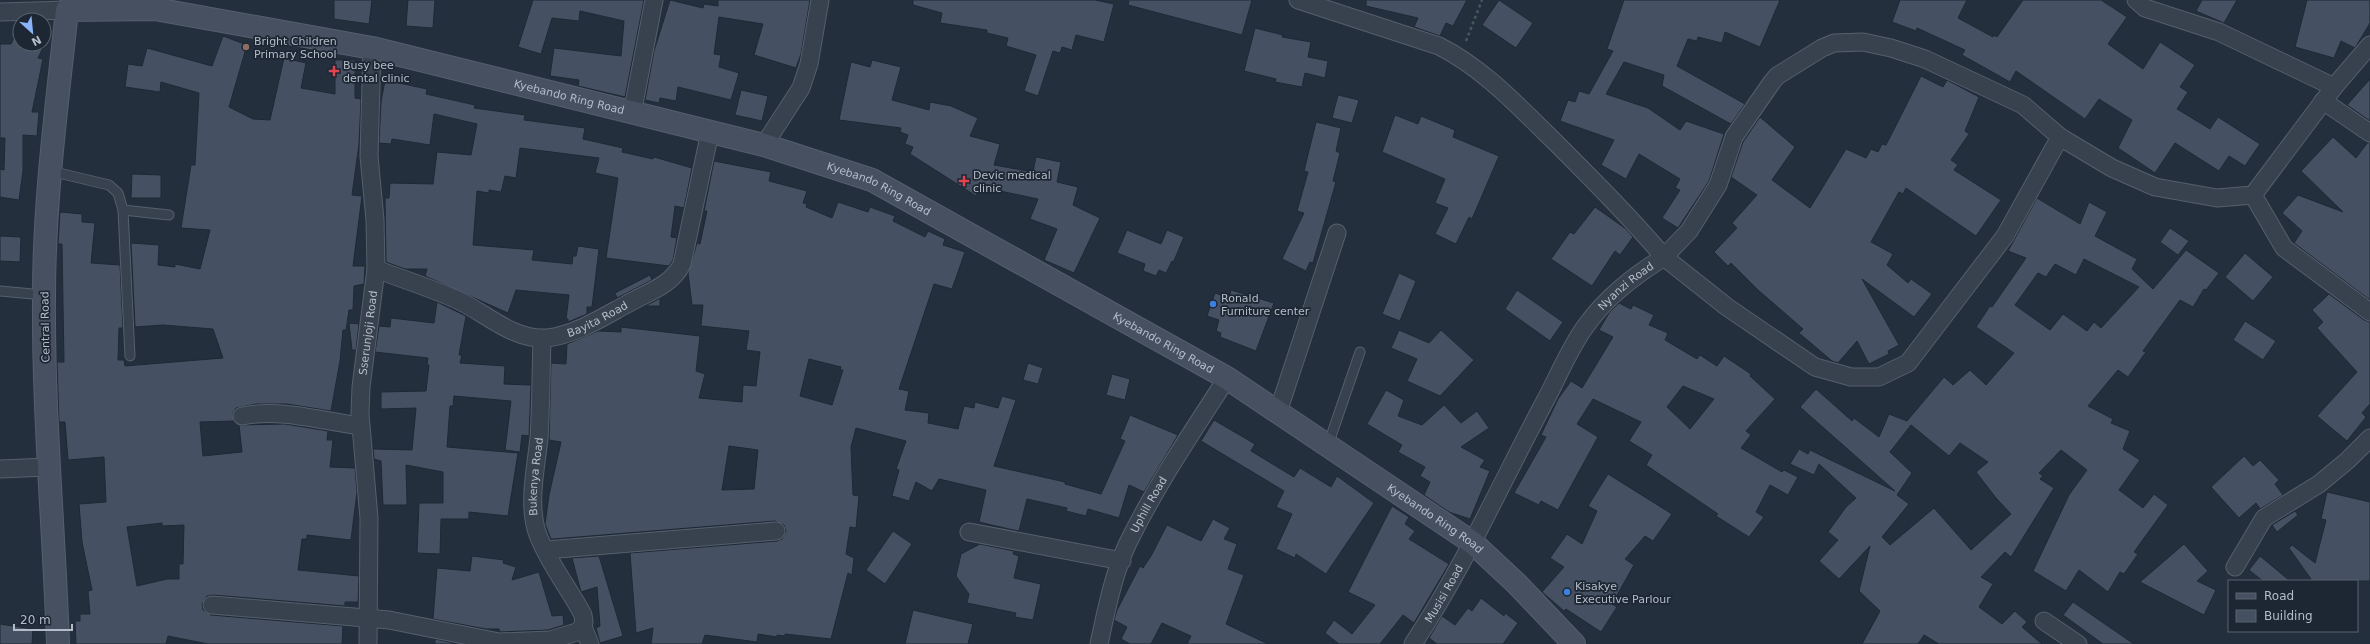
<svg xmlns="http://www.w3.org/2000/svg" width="2370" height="644" viewBox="0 0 2370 644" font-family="'DejaVu Sans',sans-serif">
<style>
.building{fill:#455162;stroke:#1f2835;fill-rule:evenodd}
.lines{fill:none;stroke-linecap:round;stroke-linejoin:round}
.lane-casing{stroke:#565f6c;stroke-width:11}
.street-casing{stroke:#565f6c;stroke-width:19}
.secondary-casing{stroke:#565f6c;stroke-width:24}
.path{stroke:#44595c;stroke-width:2.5;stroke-dasharray:3 3;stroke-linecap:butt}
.lane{stroke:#38414e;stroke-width:9}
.street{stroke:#38414e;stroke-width:17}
.secondary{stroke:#465061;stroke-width:22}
.education-dot{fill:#8d6e63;stroke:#1d2633;stroke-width:1.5}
.health-dot{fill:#e0444e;stroke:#1d2633;stroke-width:1.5}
.shop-dot{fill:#3f7fe0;stroke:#1d2633;stroke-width:1.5}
.labels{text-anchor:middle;stroke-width:3.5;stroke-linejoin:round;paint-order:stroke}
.poi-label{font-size:11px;fill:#b4bcc9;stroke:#1d2633;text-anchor:start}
.street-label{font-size:11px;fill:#b4bcc9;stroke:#1d2633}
</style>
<rect width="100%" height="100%" fill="#242f3e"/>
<g class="building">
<polygon points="334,0 372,0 369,24 334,19"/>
<polygon points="408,0 435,0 433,28 406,26"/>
<polygon points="533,0 644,0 625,97 578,86 579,80 550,76 554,48 621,56 624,21 580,11 579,21 552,18 541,54 518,47"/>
<polygon points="670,0 703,8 704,4 718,6 718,0 810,0 801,54 796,68 754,55 763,24 719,17 714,54 721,55 719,67 739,73 731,100 678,87 676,101 660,98 659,103 645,100 654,51"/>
<polygon points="913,0 1095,0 1114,4 1104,42 1076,35 1072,50 1062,47 1060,53 1053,51 1038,96 1024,91 1036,55 1006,46 1008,38 987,33 987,30 940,23 942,13 913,5"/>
<polygon points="1129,0 1252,0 1242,35 1128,5"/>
<polygon points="1366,0 1467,0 1453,26 1446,23 1440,36 1414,27 1418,18 1366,6"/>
<polygon points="1499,0 1533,23 1516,48 1482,25"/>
<polygon points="1624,0 1780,0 1760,47 1725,32 1722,43 1698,37 1697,41 1688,39 1677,66 1745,104 1731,124 1662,86 1664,75 1624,62 1606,94 1648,108 1680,130 1686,121 1724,134 1709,181 1678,228 1662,218 1680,190 1675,188 1680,179 1639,154 1626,179 1601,165 1614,140 1560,121 1568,100 1575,102 1579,91 1589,94 1613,51 1607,49"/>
<polygon points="1900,0 1967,0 1958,18 1993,37 1994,35 1997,37 2023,0 2101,0 2127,17 2108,44 2143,69 2160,42 2195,65 2180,87 2188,92 2177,109 2210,129 2218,117 2260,144 2245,166 2229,156 2219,171 2175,143 2155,173 2118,148 2132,120 2099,99 2085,119 2016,71 2010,82 1962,55 1965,50 1917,28 1916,31 1892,22"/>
<polygon points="2202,0 2237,0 2224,23 2196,11"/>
<polygon points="2307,0 2370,0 2370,23 2355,48 2341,41 2334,58 2295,47"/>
<polygon points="20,25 20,44 44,44 44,25 52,29 38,58 43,59 32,112 39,112 37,136 23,135 23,171 19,200 0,197 0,169 4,170 5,138 0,138 0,44 11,44"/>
<polygon points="1255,28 1283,35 1282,37 1311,42 1308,57 1328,61 1325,78 1305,73 1302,87 1275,82 1276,79 1244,71"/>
<path d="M223 36 247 45 229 107 253 119 270 120 284 58 306 63 301 88 335 94V60H355V98L361 99 359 144 352 195 362 196 353 266H365L364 284 354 286 353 310H349L346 330H343L340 361 331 411 287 404H256L236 408 233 413 234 421 200 422 203 456 242 452 239 425 285 424 328 431 327 440H333L330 467 355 468 357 492 351 540 307 535V539H302L298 570 359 576 358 602H345V606L213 595 207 596 202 604 203 610 211 615 343 626 342 644H208L168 636 166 644H76L75 621H80V614H90L88 591 92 590 82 542 79 504 106 502 104 457 68 460 65 422H59L57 362H64L62 244H58L60 212 82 214V222L95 223 91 263 120 265 123 328H119L118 360H124L125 366 223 358 213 329 163 325 135 327 131 243 159 245 158 265 175 267V264L200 269 210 230 181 228 191 165H195L199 93 161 82 160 92 125 87 128 64 142 66 147 48 212 66ZM162 523V526L184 525 183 564H179V579H167L137 586 127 527Z"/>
<polygon points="872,60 901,67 892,100 929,110 930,102 951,106 978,118 970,136 1000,144 994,165 1033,172 1036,157 1061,162 1057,182 1078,187 1073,205 1100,218 1074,273 1044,260 1057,229 1030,219 1038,199 981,187 976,196 910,154 913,147 905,144 908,135 900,132 901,128 839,120 851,62 870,67"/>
<polygon points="1921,76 1943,87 1947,80 1979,97 1965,131 1969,134 1951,160 1958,165 1954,170 2001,200 1976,236 1906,188 1903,194 1899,192 1871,242 1893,254 1887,265 1908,283 1911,279 1932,294 1914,317 1862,279 1899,345 1888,351 1889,354 1869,364 1857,341 1838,363 1832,361 1799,333 1803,329 1758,290 1731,263 1728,266 1714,252 1737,228 1732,223 1757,195 1731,177 1743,142 1760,117 1795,147 1772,180 1810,208 1846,149 1866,158 1871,149 1878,152 1882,144 1886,145"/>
<polygon points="2370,79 2370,121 2347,105"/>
<polygon points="385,80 427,89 426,94 475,105 474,108 525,115 524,120 585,128 583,139 623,148 622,152 653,159 654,157 692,168 684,208 675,206 671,237 677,238 673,260 669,266 606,258 618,178 595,173 599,158 520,148 516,178 505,176 501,192 489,190 489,193 477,191 473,245 534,250 532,260 572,264 573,256 576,256 578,246 599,249 592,307 587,307 587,314 568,322 568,319 566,319 569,295 516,290 508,313 425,276 427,269 405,269 386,262 385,198 389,198 390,183 433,184 437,152 471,155 477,124 434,114 430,145 392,139 391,144 379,143 381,102"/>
<polygon points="741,90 768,96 762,121 735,115"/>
<polygon points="1338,95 1359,100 1352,123 1332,118"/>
<polygon points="1395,115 1418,124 1421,116 1455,130 1453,137 1499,156 1472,219 1469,217 1456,244 1435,234 1448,208 1435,203 1445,179 1382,152"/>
<polygon points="1316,122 1341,128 1336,151 1340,153 1333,181 1336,182 1313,263 1310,262 1306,271 1282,259 1304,213 1297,211 1308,172 1304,171"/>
<polygon points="2333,137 2356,158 2368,142 2370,143 2370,300 2294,243 2302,231 2282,213 2298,195 2343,212 2301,171"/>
<path d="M714 161 771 172 769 181 807 191 803 203 807 204 806 207 832 218 838 202 868 212 870 207 895 216 893 221 925 237 928 231 945 239 943 245 965 252 952 289 934 284 899 389 909 391 905 410 929 413 928 423 958 429 964 406 974 408 975 402 998 408 1002 396 1016 400 994 466 1065 482V484L1101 494 1125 441 1120 439 1130 415 1178 435 1144 492 1129 485 1119 518 1088 509 1086 516 1066 511 1067 508 1027 499 1019 531 1009 529 979 522 986 490 939 479 932 491 916 482 909 501 892 496 899 470 896 469 906 441 856 428 851 447 853 495 859 496 856 528 850 527 846 554 854 558 852 575 848 573 831 639 785 634V636L777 635V637L758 634 757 642 705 635 702 644H651L653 628 636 633 630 553 777 541 782 539 786 531 784 525 775 521 553 539H551L545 524 549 495 561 442 549 440 551 363 566 364 567 344 598 331 621 332V327L700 336 696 371 705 374 699 398 742 402 743 385 756 386 760 352 746 350 749 331 701 326 703 305H692L688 273 697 243 700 244 707 211H704ZM809 359 841 367 840 370H843L832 405 800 396ZM729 446 758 450 754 489 722 490Z"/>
<polygon points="132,174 161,175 161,198 131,198"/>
<path d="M2037 198 2080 224 2089 202 2107 212 2095 236 2137 259 2132 269 2153 289 2186 250 2219 273 2206 290 2204 289 2193 307 2180 300 2143 351 2146 352 2128 377 2118 370 2088 406 2113 419 2111 423 2130 431 2123 449 2140 460 2119 490 2143 508 2154 494 2168 505 2134 552 2138 554 2124 574 2120 572 2108 592 2079 570 2066 591 2033 571 2069 495 2087 470 2061 450 2039 473 2043 476 2040 479 2054 488 2011 557 2005 552 1981 577 1993 584 1979 607 2002 624 2015 611 2027 622 2022 627 2042 644H1939L1924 635 1918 644H1862L1880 611 1859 591 1870 546 1839 579 1819 561 1838 540 1828 532 1846 507 1856 498 1819 464 1814 475 1790 464 1799 449 1808 454 1810 450 1895 491 1800 407 1816 389 1852 421 1854 418 1879 437 1889 414 1907 421 1944 377 1953 385 1970 370 1986 385 2014 353 1976 327 1990 306 1992 307 2026 258 2008 251ZM2084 259 2139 287 2101 328 2094 322 2087 331 2063 314 2050 330 2015 305 2038 273 2046 277 2055 264 2076 275ZM1911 425 1949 456 1960 443 1988 462 1976 472 1996 498 2011 514 1971 550 1934 508 1890 545 1882 537 1909 504 1897 495 1912 473 1890 452Z"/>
<polygon points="1595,207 1626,229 1633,237 1620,255 1615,251 1592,286 1551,259 1570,232 1574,234"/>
<polygon points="2170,228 2189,241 2178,255 2160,242"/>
<polygon points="1127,230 1161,244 1167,230 1184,237 1173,263 1172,261 1166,273 1159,270 1156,276 1143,271 1145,264 1117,253"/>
<polygon points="0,236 21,237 20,262 0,261"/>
<polygon points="2245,253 2273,277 2253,301 2225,277"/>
<polygon points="1399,273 1416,281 1400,321 1382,314"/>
<polygon points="650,275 652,280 617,298 615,293"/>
<polygon points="1231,290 1274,303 1256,351 1220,337 1221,333 1216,331 1219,320 1207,316 1215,293 1229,298"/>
<polygon points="1517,290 1563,322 1550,341 1505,309"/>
<polygon points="2329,294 2364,320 2370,322 2370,404 2362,413 2366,417 2347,441 2317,416 2357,372 2317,328 2323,322 2312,310"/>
<polygon points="660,298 660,306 645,306 655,301"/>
<polygon points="437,302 466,316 459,355 462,355 460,363 505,366 504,384 531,385 529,436 522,435 520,452 505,450 511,401 454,396 453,406 450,406 447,447 518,453 508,516 469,512 469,519 441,519 440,554 417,553 419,503 443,503 443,472 406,465 407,505 383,505 381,461 374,459 373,449 412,450 416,408 381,409 381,392 426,391 429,365 427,365 428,358 375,352 379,326 390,327 391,318 434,323"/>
<path d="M1619 303 1631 309 1633 305 1654 315 1649 325 1668 333 1665 340 1697 359 1700 355 1717 366 1724 356 1751 374 1750 376 1775 399 1746 431 1751 435 1741 448 1782 472 1784 470 1798 477 1788 495 1770 485 1756 512 1764 517 1749 537 1716 516 1718 514 1646 465 1652 455 1629 441 1641 422 1593 399 1577 424 1598 437 1558 510 1541 501 1539 505 1514 493 1546 437 1541 435 1558 399 1571 381 1582 388 1613 337 1599 330 1609 313ZM1683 386 1714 399 1690 429 1667 407Z"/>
<polygon points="2245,321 2276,341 2263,360 2233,340"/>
<polygon points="349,323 359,324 356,350 352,350"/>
<polygon points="1399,330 1429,343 1441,330 1474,360 1440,396 1407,381 1417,359 1391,348"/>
<polygon points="1028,363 1043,368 1038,384 1023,380"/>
<polygon points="1112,374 1130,379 1125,400 1106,395"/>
<polygon points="1386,390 1404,400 1398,416 1422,425 1444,405 1461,423 1477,411 1489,428 1461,447 1485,460 1480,467 1490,471 1470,519 1449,512 1424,495 1430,482 1420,476 1425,467 1398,452 1402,445 1367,424"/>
<polygon points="1214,420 1255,444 1251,451 1294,477 1300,468 1331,487 1337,476 1374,503 1326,574 1296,554 1295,558 1276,549 1292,514 1276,507 1284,491 1201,441"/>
<polygon points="2244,456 2253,466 2260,460 2279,480 2275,484 2283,495 2260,509 2256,503 2239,518 2211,487"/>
<polygon points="1608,474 1672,514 1653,541 1645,536 1625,559 1634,565 1612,604 1617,607 1601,632 1566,609 1564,611 1542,592 1564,567 1550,558 1567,534 1582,544 1597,511 1588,506"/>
<polygon points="2327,492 2370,502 2370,581 2310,581 2311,579 2289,548 2292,545 2315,563 2326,520 2321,519"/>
<polygon points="1392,506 1409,517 1405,524 1415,531 1409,539 1449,564 1414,623 1403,615 1380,644 1339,644 1325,633 1334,620 1352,634 1375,605 1348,592"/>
<polygon points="2295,511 2298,515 2277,532 2272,525"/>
<polygon points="1213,519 1230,528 1224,539 1237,544 1228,569 1244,575 1226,624 1268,644 1187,644 1191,636 1162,623 1151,644 1130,644 1121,639 1127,627 1114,620 1117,610 1140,566 1143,568 1151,556 1167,525 1201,541"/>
<polygon points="893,531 912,544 885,584 866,570"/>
<polygon points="980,544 1014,551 1013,554 1019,556 1014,578 1041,584 1033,620 1015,617 1016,613 967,603 969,594 956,576 961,554"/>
<polygon points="2184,544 2208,571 2197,581 2216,590 2204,615 2140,582"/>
<polygon points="472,556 504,560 503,563 516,567 512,580 539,572 552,616 563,615 564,625 548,630 500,632 499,629 486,629 433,619 437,568 470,571"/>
<polygon points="599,556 623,636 600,643 596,628 600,626 597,587 581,592 572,558"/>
<polygon points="2260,556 2290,581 2263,581 2249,570"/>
<polygon points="1481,598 1504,616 1505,613 1518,623 1503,644 1437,644 1429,638 1442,616 1455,625 1468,608 1472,611"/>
<polygon points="2073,602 2134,644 2103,644 2063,615"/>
<polygon points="913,610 973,624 968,644 905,644"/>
<polygon points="0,624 33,629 32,644 0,644"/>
<polygon points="435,639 458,644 435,644"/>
</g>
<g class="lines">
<defs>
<g id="lane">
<polyline points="50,171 109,185 118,193 123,210 130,356"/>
<polyline points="123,210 169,215"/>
<polyline points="0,291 44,295"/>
<polyline points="1328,445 1360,352"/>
</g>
<g id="street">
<path d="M1298 0 1439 46C1483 68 1518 106 1553 140 1591 178 1629 216 1664 257L1689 231 1718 185 1734 137 1772 82 1777 76 1822 48 1834 43 1863 42 1891 48 1925 59 2023 105 2060 137 2112 168 2155 187 2217 198 2253 195 2334 87 2370 45"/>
<polyline points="2136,0 2145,8 2219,32 2334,87"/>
<polyline points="0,12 67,10"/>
<polyline points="2323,101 2370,133"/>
<polyline points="632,114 654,0"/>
<polyline points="764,145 801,88 809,64 820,0"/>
<polyline points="2253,195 2284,248 2370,312"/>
<path id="s1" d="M376 269C402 279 428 287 453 298 483 310 512 341 547 338 575 335 603 317 627 304 648 292 671 286 682 264L710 132"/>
<polyline points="1278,412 1337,233"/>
<path d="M242 416C281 408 321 421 360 426"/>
<polyline points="0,469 48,467"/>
<polyline points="969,532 1122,561"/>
<polyline points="546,550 776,531"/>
<polyline points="2235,567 2264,518 2319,484 2348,460 2370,438"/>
<path id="s2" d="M212 605 389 620 499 642 550 640 580 631 584 622 583 615C569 588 549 564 538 535 527 506 536 468 539 438 541 405 541 371 542 338"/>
<polyline points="2044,621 2078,644"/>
<polyline points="583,627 590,644"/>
<path id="s3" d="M368 644 369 518 360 414 361 387 376 269 375 220 369 156 372 48"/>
<path id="s4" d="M1099 644C1106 612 1113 575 1127 545 1155 487 1192 432 1227 378"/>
<path id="s5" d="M1413 644C1464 567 1501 483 1545 401 1558 377 1569 349 1585 327 1606 297 1634 276 1664 257L1727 307 1815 367 1851 377H1879L1908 363 2005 236 2060 137"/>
</g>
<g id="secondary">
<path id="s6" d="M58 644C54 528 43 412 44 296 44 200 57 105 67 10L155 9 372 48 764 145 872 180 1227 378 1473 543 1517 584 1574 644"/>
</g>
</defs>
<use href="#lane" class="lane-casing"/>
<use href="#street" class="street-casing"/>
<use href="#secondary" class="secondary-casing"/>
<polyline class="path" points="1466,41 1482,0"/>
<use href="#lane" class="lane"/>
<use href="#street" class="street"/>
<use href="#secondary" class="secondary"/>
</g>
<circle class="education-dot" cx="246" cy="47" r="4"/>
<g class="health-dot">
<path d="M332 65h4v4h4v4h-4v4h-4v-4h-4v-4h4z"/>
<path d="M962 175h4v4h4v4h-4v4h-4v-4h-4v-4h4z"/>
</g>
<g class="shop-dot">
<circle cx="1213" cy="304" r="4"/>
<circle cx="1567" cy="592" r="4"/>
</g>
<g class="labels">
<g class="poi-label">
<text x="254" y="45">Bright Children<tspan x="254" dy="13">Primary School</tspan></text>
<text x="343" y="69">Busy bee<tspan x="343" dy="13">dental clinic</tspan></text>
<text x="973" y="179">Devic medical<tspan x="973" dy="13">clinic</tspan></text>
<text x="1221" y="302">Ronald<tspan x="1221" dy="13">Furniture center</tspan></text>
<text x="1575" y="590">Kisakye<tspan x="1575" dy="13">Executive Parlour</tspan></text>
</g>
<g class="street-label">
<text dy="4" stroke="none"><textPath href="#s6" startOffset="1147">Kyebando Ring Road</textPath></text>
<text dy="4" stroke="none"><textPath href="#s6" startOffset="1471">Kyebando Ring Road</textPath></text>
<text dy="4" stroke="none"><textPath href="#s5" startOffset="419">Nyanzi Road</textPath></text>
<text dy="4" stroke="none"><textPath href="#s1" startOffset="240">Bayita Road</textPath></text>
<text transform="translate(45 327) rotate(-91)" y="4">Central Road</text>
<text dy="4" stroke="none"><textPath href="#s3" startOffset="312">Sserunjoji Road</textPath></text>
<text dy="4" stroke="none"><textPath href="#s6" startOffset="1795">Kyebando Ring Road</textPath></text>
<text dy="4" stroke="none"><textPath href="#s2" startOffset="540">Bukenya Road</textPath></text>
<text dy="4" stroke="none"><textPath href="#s4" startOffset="149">Uphill Road</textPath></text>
<text dy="4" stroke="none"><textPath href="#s6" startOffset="2119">Kyebando Ring Road</textPath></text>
<text dy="4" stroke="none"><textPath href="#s5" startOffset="59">Musisi Road</textPath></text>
</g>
</g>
<rect x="2228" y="580" width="130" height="52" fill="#1d2633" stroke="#59626f"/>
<rect x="2236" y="593" width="20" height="6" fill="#465061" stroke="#59626f"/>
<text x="2264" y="600" font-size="12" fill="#b4bcc9">Road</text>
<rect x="2236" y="610" width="20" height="12" fill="#455162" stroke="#59626f"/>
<text x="2264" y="620" font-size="12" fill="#b4bcc9">Building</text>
<g transform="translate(32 32) rotate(153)"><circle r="19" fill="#1d2633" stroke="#59626f"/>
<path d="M0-3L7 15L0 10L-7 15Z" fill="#8ab4f8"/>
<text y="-6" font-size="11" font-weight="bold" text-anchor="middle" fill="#b4bcc9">N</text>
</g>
<path d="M14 624v6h58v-6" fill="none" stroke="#b4bcc9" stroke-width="2"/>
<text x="20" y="624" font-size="12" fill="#b4bcc9" stroke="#1d2633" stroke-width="3" paint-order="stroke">20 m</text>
</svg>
